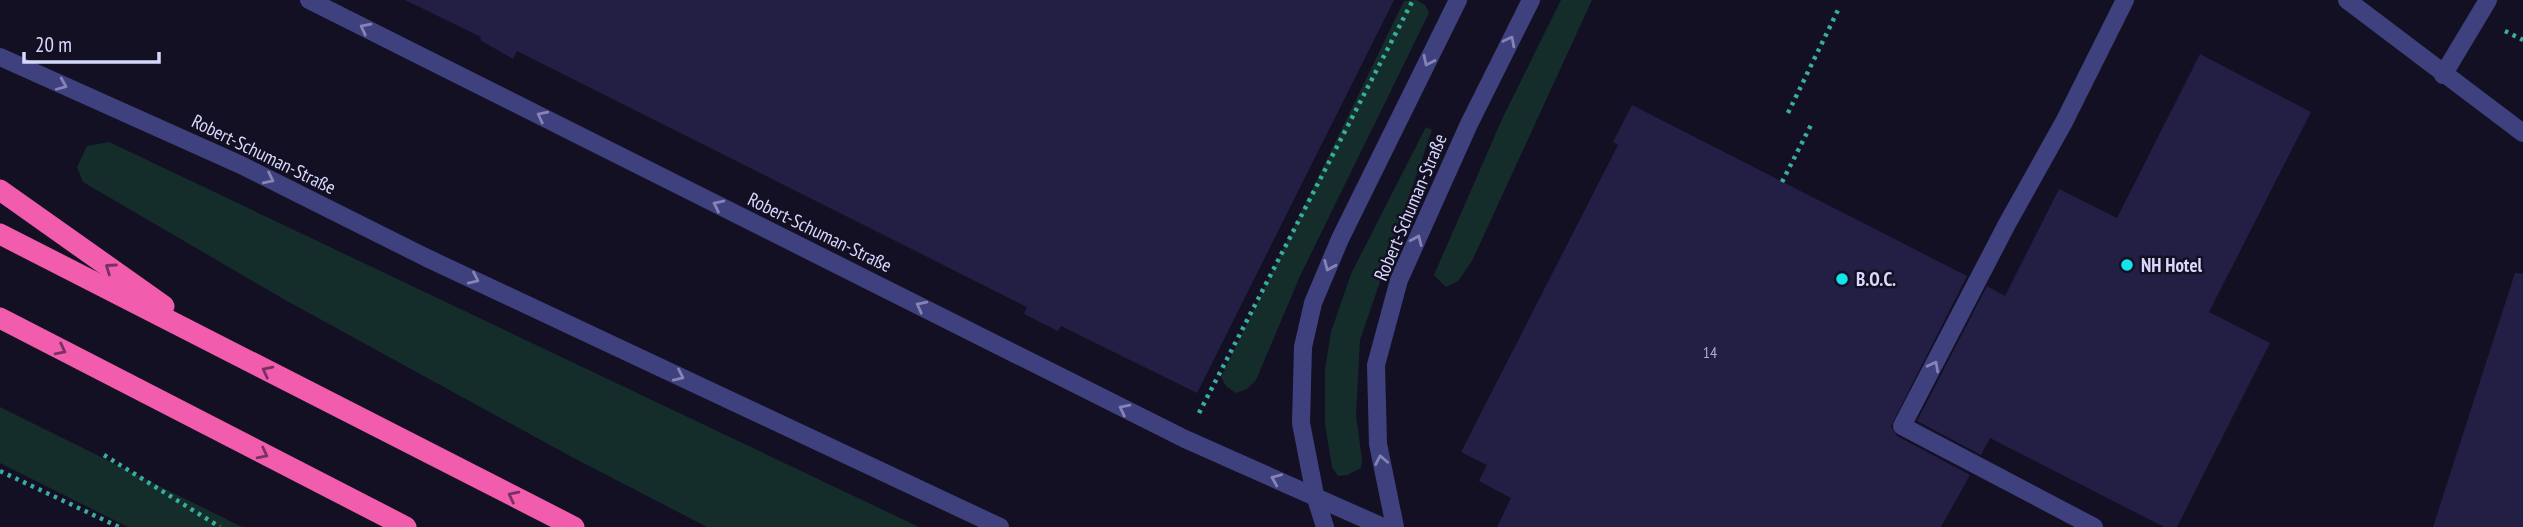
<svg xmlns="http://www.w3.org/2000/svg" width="2523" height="527" viewBox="0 0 2523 527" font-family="'PT Sans Narrow',sans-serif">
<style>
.green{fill:#142d2b}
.building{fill:#231e43}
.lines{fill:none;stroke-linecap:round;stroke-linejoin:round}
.path{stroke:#39ad9f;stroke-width:4.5;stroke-dasharray:3.5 5;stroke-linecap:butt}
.lane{stroke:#3f417f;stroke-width:18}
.street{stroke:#3f417f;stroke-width:18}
.highway{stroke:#f25cad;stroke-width:21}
.oneway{stroke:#8484b7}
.oneway2{stroke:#773262}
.poi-dot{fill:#13e3eb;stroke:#131024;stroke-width:2.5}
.labels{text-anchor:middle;stroke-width:5;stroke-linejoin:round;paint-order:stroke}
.number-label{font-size:16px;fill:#aba9ce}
.street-label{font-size:19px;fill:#d8d7fc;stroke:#131024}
.poi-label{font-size:19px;font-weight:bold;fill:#d8d7fc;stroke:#131024;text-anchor:start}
</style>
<rect width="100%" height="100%" fill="#131024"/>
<g class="green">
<polygon points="1416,0 1425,5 1429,13 1300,276 1256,380 1247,389 1236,393 1226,386 1221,377 1404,1"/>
<polygon points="1561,0 1592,0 1472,261 1458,281 1446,287 1434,275 1503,117"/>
<polygon points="1426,127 1432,130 1360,340 1356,415 1362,460 1361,468 1347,475 1338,476 1332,467 1325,424 1325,370 1331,332 1351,274"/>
<polygon points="109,142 919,527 707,527 570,456 287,301 83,182 77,167 87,146"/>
<polygon points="0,407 242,527 128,527 0,463"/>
</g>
<g class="building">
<polygon points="405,0 1394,0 1197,393 1061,326 1058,331 1024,314 1027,307 517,51 513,59 480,40 481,37"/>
<polygon points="2200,54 2311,112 2209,312 2270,343 2177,527 2164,527 1990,438 1981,455 1917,421 1987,286 2005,296 2059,189 2117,218"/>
<polygon points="1632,105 1967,276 1891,426 1897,436 1970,475 1941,527 1497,527 1511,498 1479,481 1487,465 1461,452 1618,145 1613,142"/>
<polygon points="2515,273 2523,274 2523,527 2433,527"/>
</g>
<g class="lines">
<g class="path">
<polyline points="2505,31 2523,40"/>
<polyline points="1788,113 1839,8"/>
<polyline points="1782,182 1811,125"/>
<polyline points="1199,413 1413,0"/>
<polyline points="104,455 220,527"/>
<polyline points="0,471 119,527"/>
</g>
<g class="lane">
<polyline points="309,0 1185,439 1383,527"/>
<polyline points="0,57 241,165 427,258 1000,527"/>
<polyline points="2094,527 1902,426 2007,224 2064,122 2125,0"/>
</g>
<g class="street">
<polyline points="2347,0 2523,133"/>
<polyline points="2443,75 2488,0"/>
<polyline points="1325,527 1315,495 1301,423 1303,347 1313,303 1340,239 1458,0"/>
<polyline points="1395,527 1378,444 1376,365 1399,280 1469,124 1531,0"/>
</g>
<g class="highway">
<polyline points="0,190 164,306"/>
<polyline points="0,234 574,527"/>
<polyline points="0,318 406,527"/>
</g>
</g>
<defs><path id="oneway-chevron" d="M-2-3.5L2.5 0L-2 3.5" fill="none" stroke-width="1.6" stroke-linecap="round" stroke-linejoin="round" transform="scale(1.75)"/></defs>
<g class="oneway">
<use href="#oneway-chevron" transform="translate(365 28) rotate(-153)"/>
<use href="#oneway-chevron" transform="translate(1510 41) rotate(-63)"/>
<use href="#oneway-chevron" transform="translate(1428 61) rotate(116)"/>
<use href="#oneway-chevron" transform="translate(62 85) rotate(23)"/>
<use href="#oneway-chevron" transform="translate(542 116) rotate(-153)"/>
<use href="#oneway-chevron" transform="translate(269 179) rotate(26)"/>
<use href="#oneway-chevron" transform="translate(718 205) rotate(-154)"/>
<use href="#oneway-chevron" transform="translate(1417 240) rotate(-66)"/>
<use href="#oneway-chevron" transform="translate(1329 266) rotate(113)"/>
<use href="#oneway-chevron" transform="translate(474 279) rotate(25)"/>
<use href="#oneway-chevron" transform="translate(921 306) rotate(-153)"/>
<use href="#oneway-chevron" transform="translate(1934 366) rotate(-62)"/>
<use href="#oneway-chevron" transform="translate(679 376) rotate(25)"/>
<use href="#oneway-chevron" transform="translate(1124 409) rotate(-153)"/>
<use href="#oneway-chevron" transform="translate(1381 460) rotate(-101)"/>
<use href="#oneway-chevron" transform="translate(1276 479) rotate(-157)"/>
</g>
<g class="oneway2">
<use href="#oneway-chevron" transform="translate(110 268) rotate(-145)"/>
<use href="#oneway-chevron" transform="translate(61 350) rotate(27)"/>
<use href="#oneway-chevron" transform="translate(267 371) rotate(-153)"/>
<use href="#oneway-chevron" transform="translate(263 454) rotate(27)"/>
<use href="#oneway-chevron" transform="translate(513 496) rotate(-153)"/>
</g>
<g class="poi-dot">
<circle cx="2127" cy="265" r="7"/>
<circle cx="1842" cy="279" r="7"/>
</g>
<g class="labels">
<g class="number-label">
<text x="1710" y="358">14</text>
</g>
<g class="street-label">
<text transform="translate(264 154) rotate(26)" y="7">Robert-Schuman-Straße</text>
<text transform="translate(1410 207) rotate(-67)" y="7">Robert-Schuman-Straße</text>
<text transform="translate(820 232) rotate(26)" y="7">Robert-Schuman-Straße</text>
</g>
<g class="poi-label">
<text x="2141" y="272">NH Hotel</text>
<text x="1856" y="286">B.O.C.</text>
</g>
</g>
<path d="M24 52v10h135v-10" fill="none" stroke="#d8d7fc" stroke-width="3.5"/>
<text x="35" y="52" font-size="21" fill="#d8d7fc" stroke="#131024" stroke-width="5" paint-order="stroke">20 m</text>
</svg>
